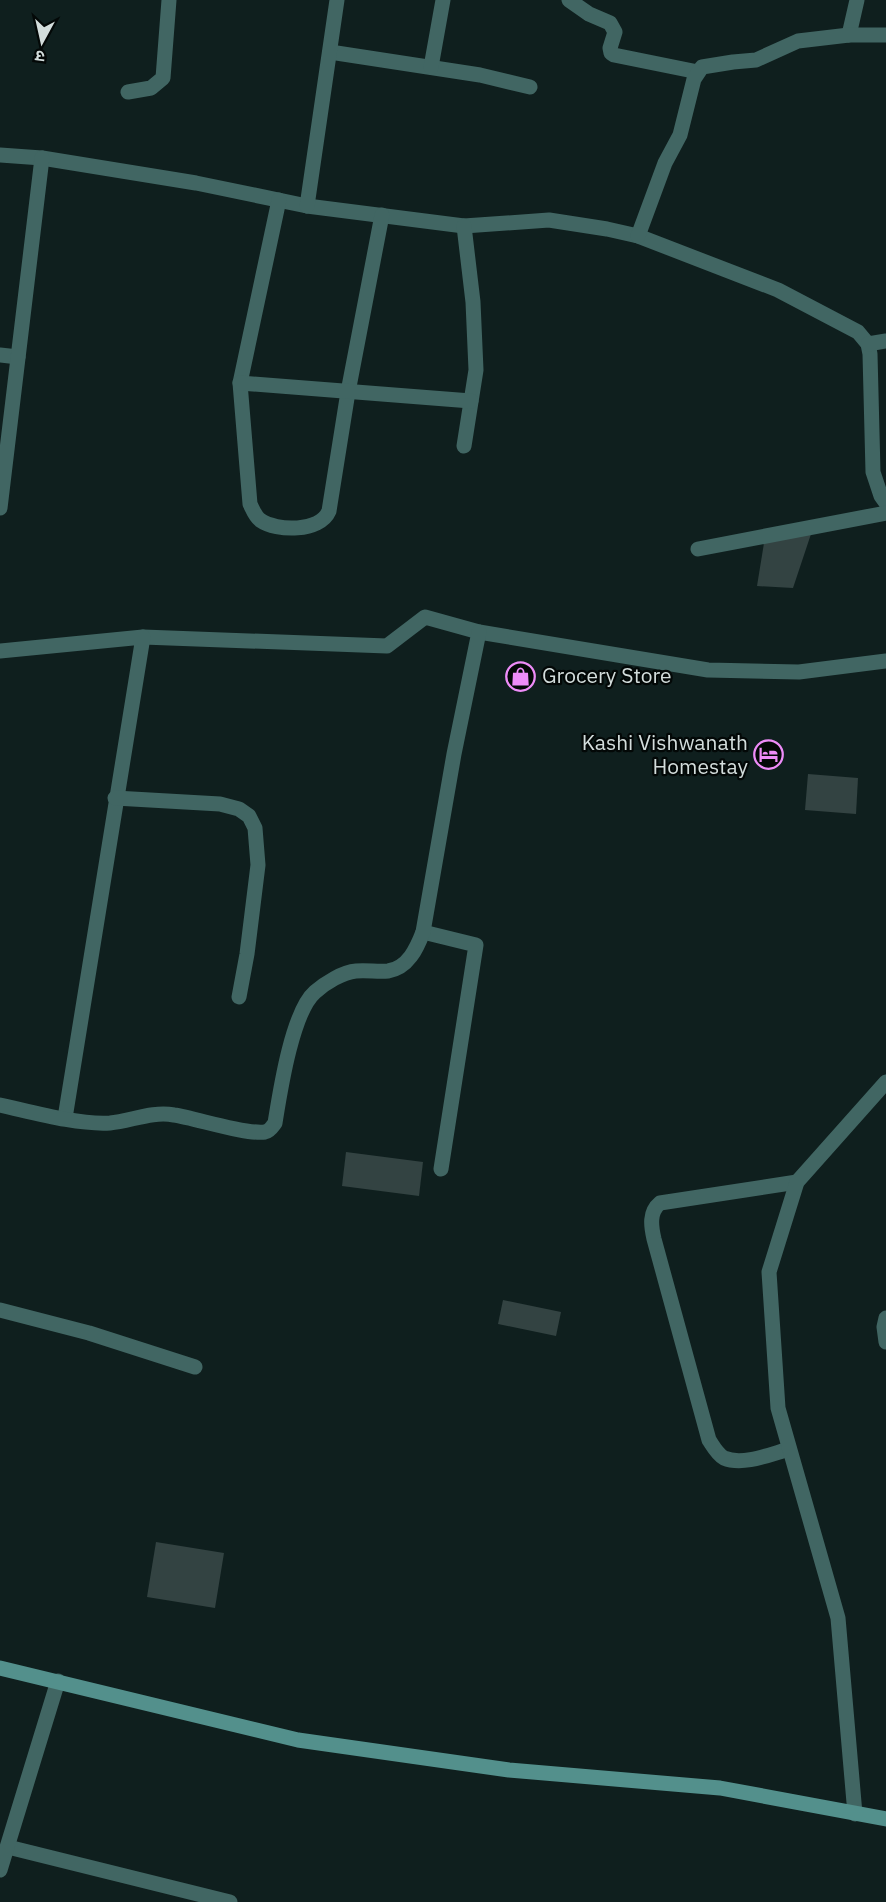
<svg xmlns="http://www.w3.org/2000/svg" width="886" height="1902" viewBox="0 0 886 1902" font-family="'IBM Plex Sans','Noto Sans Devanagari',sans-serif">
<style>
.building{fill:#334342}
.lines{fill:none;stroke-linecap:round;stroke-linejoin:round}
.street{stroke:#416663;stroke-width:15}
.secondary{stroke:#53908c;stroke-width:15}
.labels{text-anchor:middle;stroke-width:4.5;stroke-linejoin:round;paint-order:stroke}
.poi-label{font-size:21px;fill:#d3dddc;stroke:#030807;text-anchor:start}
</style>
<rect width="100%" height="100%" fill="#0f1f1e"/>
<g class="building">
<polygon points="811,534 793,588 757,586 764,543"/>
<polygon points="808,774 858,778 856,814 805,810"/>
<polygon points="346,1152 423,1162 419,1196 342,1186"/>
<polygon points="503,1300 561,1312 556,1336 498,1324"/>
<polygon points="156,1542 224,1553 215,1608 147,1597"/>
</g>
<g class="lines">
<g class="street">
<polyline points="569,0 589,14 610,23 615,32 610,48 611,53 614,55 698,72"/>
<polyline points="849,35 857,0"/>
<polyline points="330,52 480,75 530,87"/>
<polyline points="431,67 443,0"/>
<polyline points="128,92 151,88 163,78 169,0"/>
<polyline points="0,155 42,158 196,183 307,206 464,226 549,220 607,229 638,236 778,290 858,332 868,344 870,354 873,472 881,496 886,503"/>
<path d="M279 200 240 383 250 504C253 510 255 516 260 520 277 532 320 532 329 511L348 392 382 215"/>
<polyline points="307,206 337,0"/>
<polyline points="464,226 473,302 476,370 464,446"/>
<polyline points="638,236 665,163 680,135 694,79 702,67 733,62 756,60 798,41 849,35 886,35"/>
<polyline points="868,344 886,341"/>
<polyline points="0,355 18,357"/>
<polyline points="240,383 471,401"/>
<polyline points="0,508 42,158"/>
<polyline points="698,549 886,513"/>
<polyline points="143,637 387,646 425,617 479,632 708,670 799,672 886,661"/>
<polyline points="0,651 143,637 65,1118"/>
<polyline points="115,798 220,804 239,809 249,816 255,828 258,865 247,954 239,997"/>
<polyline points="423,932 476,945 441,1169"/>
<path d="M0 1105C32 1112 77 1125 110 1123 131 1121 152 1111 174 1115 195 1118 247 1135 265 1132 270 1131 272 1127 275 1123 280 1092 292 1012 315 992 325 983 343 972 356 971 367 970 378 972 388 971 408 968 417 948 423 932L454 754 479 632"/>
<polyline points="0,1310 89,1333 195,1367"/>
<polyline points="886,1318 884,1327 886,1342"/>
<path d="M789 1449C771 1454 743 1466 724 1458 717 1454 713 1446 709 1440L654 1239C651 1226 649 1212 660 1203L797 1182"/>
<polyline points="855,1814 838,1618 778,1408 769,1272 797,1182 886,1082"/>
<polyline points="8,1847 230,1902"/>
<polyline points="0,1870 58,1681"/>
</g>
<polyline class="secondary" points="0,1668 298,1740 509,1770 720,1788 886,1819"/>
</g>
<defs>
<symbol id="shop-ring" viewBox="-11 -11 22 22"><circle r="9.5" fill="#030807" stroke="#ee8cf8" stroke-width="1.5"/><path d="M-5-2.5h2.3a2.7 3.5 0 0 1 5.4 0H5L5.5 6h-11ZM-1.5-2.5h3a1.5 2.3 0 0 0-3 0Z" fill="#ee8cf8"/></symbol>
<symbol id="hotel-ring" viewBox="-11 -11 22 22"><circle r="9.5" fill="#030807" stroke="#ee8cf8" stroke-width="1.5"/><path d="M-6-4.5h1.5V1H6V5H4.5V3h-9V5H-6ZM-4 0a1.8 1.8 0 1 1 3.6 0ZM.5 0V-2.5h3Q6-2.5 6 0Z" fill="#ee8cf8"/></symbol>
</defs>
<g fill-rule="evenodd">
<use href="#shop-ring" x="504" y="660" width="33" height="33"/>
<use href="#hotel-ring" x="752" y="738" width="33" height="33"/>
</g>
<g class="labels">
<g class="poi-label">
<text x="542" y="683">Grocery Store</text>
<text x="748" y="750" text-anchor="end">Kashi Vishwanath<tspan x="748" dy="24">Homestay</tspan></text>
</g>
</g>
<g transform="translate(42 42) rotate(188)" stroke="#030807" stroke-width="4.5" paint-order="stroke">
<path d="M0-4.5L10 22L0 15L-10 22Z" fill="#d3dddc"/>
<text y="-9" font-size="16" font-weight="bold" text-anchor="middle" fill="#d3dddc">उ</text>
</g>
</svg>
